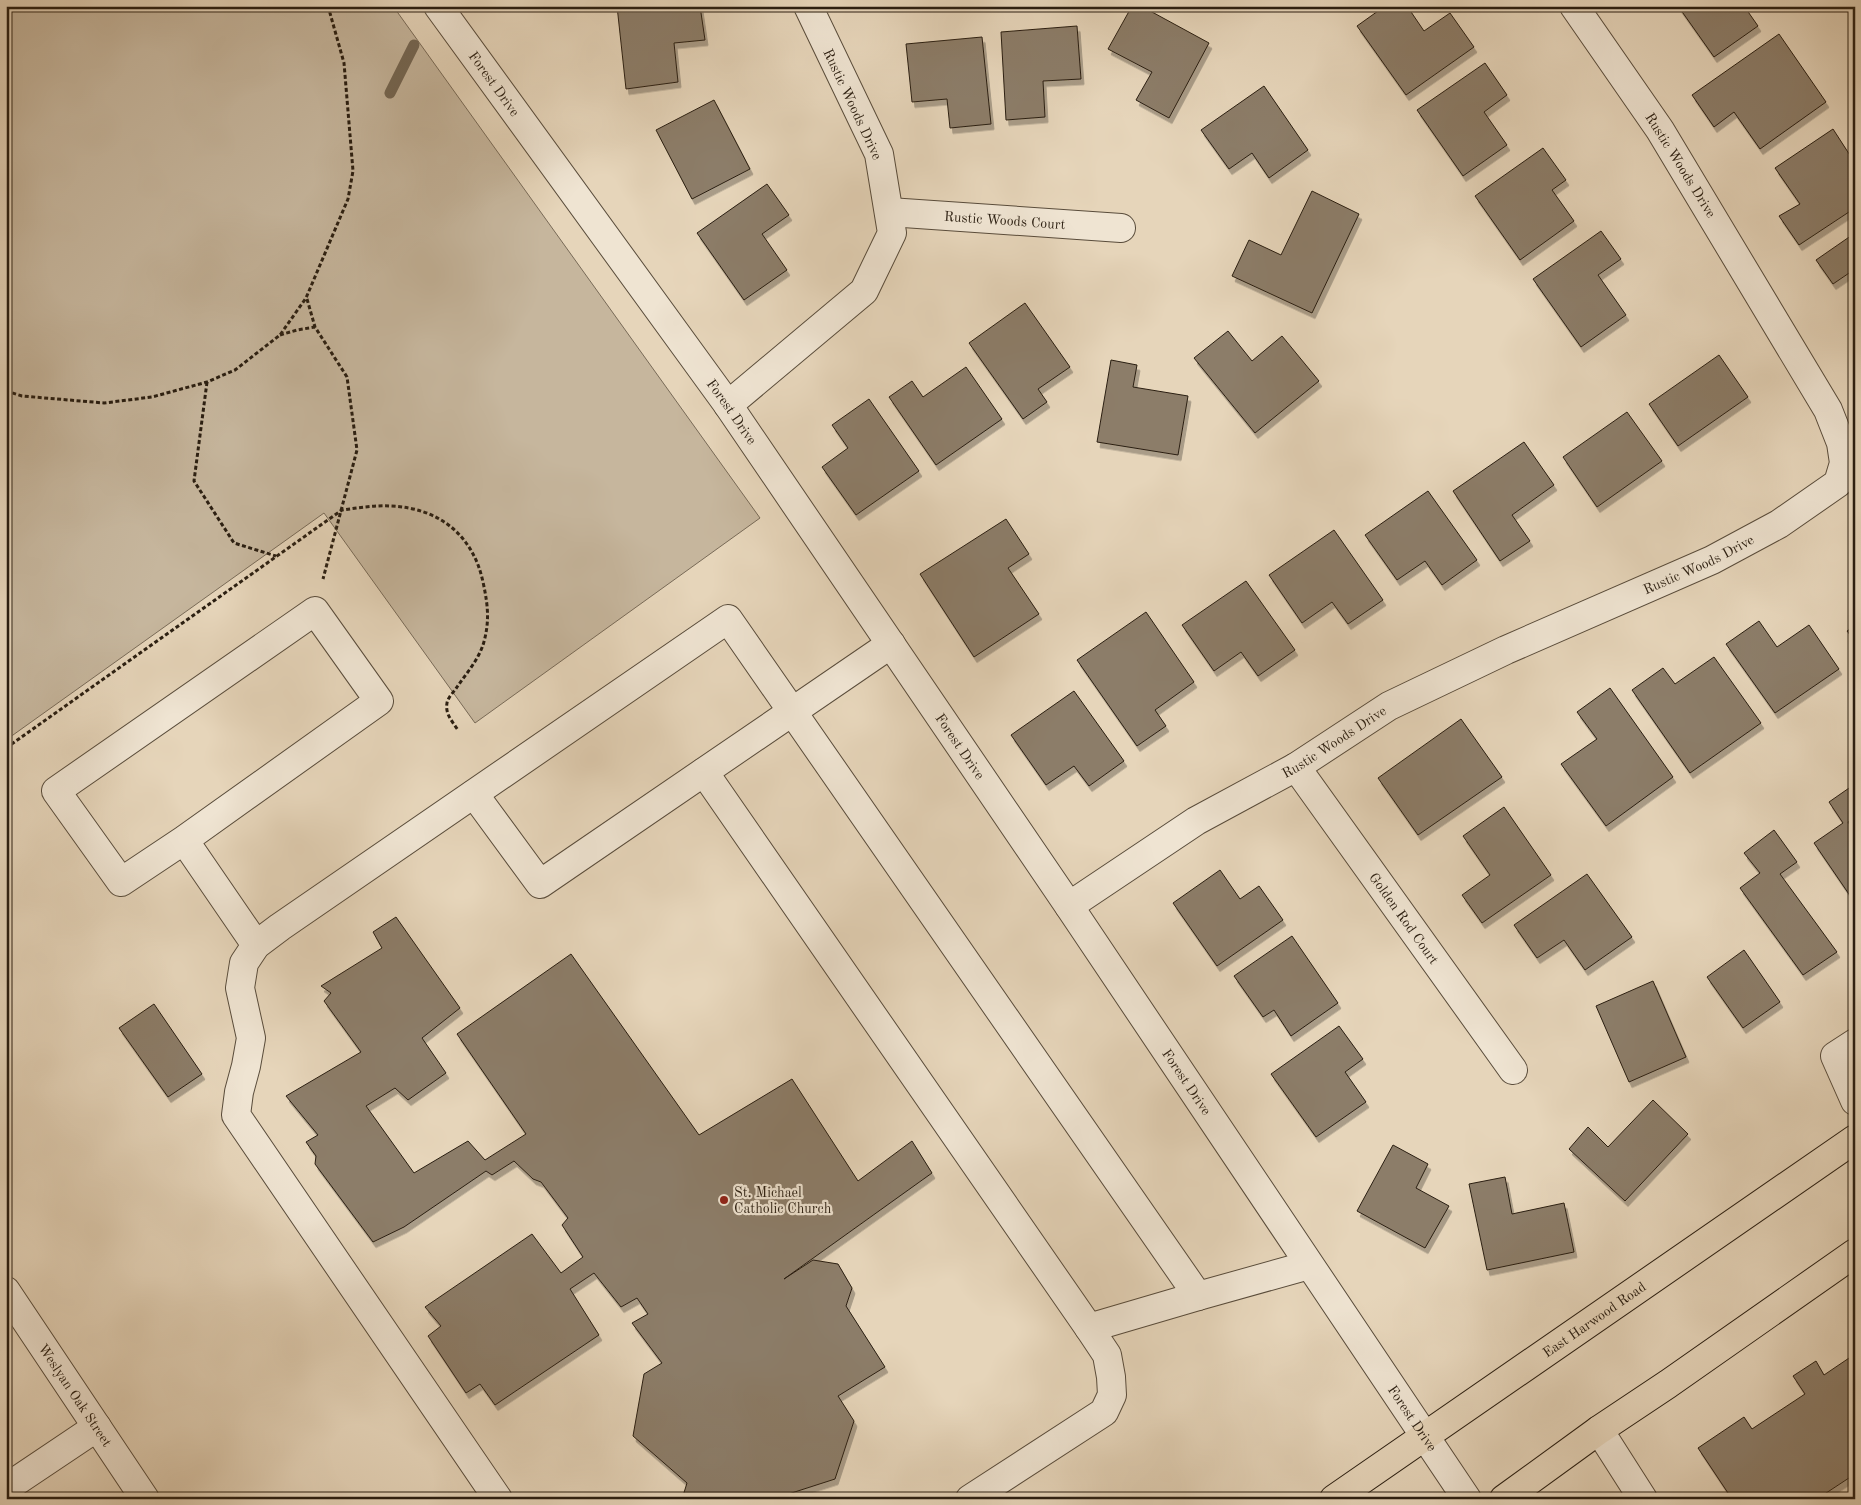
<svg xmlns="http://www.w3.org/2000/svg" width="1861" height="1505" viewBox="0 0 1861 1505" font-family="'Old Standard TT',serif">
<style>
.green{fill:#c6b69d;stroke:#786a57}
.lines{fill:none;stroke-linecap:round;stroke-linejoin:round}
.stream{stroke:#746754;stroke-width:11}
.building{fill:#8c7d69;stroke:#2a1e11;filter:url(#shadow)}
.minor-casing{stroke:#594c3b;stroke-width:30}
.major-casing{stroke:#2a1e11;stroke-width:30}
.path{stroke:#2a1e11;stroke-width:3;stroke-dasharray:4 2.5;stroke-linecap:butt}
.minor{stroke:#efe4d2;stroke-width:28}
.major{stroke:#e6d5ba;stroke-width:28}
.poi-dot{fill:#8f2418;stroke:#efe4d2;stroke-width:2}
.labels{text-anchor:middle;stroke-width:4.5;stroke-linejoin:round;paint-order:stroke}
.street-label{font-size:14px;fill:#2a1e11;stroke:#efe4d2}
.poi-label{font-size:14px;fill:#2a1e11;stroke:#efe4d2;text-anchor:start}
</style>
<defs>
<filter id="shadow"><feDropShadow dx="3" dy="5.5" stdDeviation="0" flood-color="#0004"/></filter>
</defs>
<rect width="100%" height="100%" fill="#e6d5ba"/>
<filter id="stains"><feTurbulence type="fractalNoise" baseFrequency=".004" numOctaves="4"/><feColorMatrix values="0 0 0 0 .2 0 0 0 0 .09 0 0 0 0 .02 0 0 0 .5 -.17"/></filter>
<radialGradient id="worn" r=".72"><stop offset=".6" stop-color="#630" stop-opacity="0"/><stop offset="1" stop-color="#630" stop-opacity=".3"/></radialGradient>
<polygon class="green" points="6,6 393,6 760,518 475,723 324,513 6,740"/>
<g class="lines">
<polyline class="stream" points="390,93 414,45"/>
</g>
<g class="building">
<polygon points="617,6 700,6 705,40 674,43 678,82 626,89"/>
<polygon points="1132,6 1141,6 1209,43 1169,118 1136,100 1152,72 1108,49"/>
<polygon points="1385,6 1407,6 1424,31 1450,13 1474,47 1406,95 1357,26"/>
<polygon points="1678,6 1744,6 1758,26 1714,57"/>
<polygon points="1077,26 1081,79 1043,81 1045,117 1006,120 1001,32"/>
<polygon points="1779,34 1826,102 1760,149 1734,112 1714,127 1692,95"/>
<polygon points="982,37 991,124 950,128 947,99 912,102 906,44"/>
<polygon points="1485,63 1507,95 1484,112 1507,145 1463,176 1417,110"/>
<polygon points="1264,86 1308,150 1269,178 1252,153 1229,169 1201,130"/>
<polygon points="714,100 750,169 692,199 656,130"/>
<polygon points="1833,129 1855,163 1855,208 1799,245 1779,216 1800,204 1775,168"/>
<polygon points="1543,148 1566,180 1552,190 1574,221 1520,260 1475,196"/>
<polygon points="767,184 789,215 762,234 787,270 744,300 697,233"/>
<polygon points="1312,191 1359,214 1312,313 1232,276 1249,240 1281,255"/>
<polygon points="1601,231 1621,259 1598,275 1626,315 1581,347 1533,279"/>
<polygon points="1855,233 1855,269 1833,284 1816,260"/>
<polygon points="1025,303 1070,367 1038,389 1047,402 1023,419 969,343"/>
<polygon points="1228,331 1252,361 1282,336 1319,381 1255,433 1194,358"/>
<polygon points="1719,355 1748,397 1678,446 1649,404"/>
<polygon points="1111,360 1137,365 1133,387 1188,396 1178,455 1097,442"/>
<polygon points="966,367 1002,419 936,465 889,397 912,381 923,397"/>
<polygon points="869,399 919,471 856,515 822,467 848,448 832,425"/>
<polygon points="1627,412 1662,461 1597,507 1563,457"/>
<polygon points="1524,442 1554,485 1512,515 1530,541 1500,561 1453,491"/>
<polygon points="1428,491 1477,560 1442,585 1425,561 1397,580 1365,535"/>
<polygon points="1006,519 1029,554 1008,568 1039,614 974,657 920,574"/>
<polygon points="1334,530 1383,600 1348,624 1332,602 1302,623 1269,575"/>
<polygon points="1246,581 1295,650 1258,676 1241,652 1214,671 1182,625"/>
<polygon points="1146,612 1194,682 1155,710 1166,726 1137,746 1077,660"/>
<polygon points="1759,621 1777,647 1809,625 1839,669 1775,713 1726,644"/>
<polygon points="1855,626 1855,641 1847,631"/>
<polygon points="1714,657 1761,723 1690,773 1632,690 1663,668 1675,684"/>
<polygon points="1610,688 1673,777 1606,826 1561,764 1597,739 1577,712"/>
<polygon points="1074,691 1124,761 1089,786 1074,766 1046,785 1011,735"/>
<polygon points="1461,719 1502,777 1418,835 1378,778"/>
<polygon points="1852,786 1855,791 1855,817 1848,822 1855,833 1855,903 1814,843 1843,823 1829,802"/>
<polygon points="1504,807 1551,875 1482,923 1462,895 1490,875 1463,836"/>
<polygon points="1774,830 1797,862 1780,874 1837,952 1803,975 1740,888 1760,873 1744,853"/>
<polygon points="1220,870 1240,899 1259,886 1283,920 1217,966 1173,903"/>
<polygon points="1587,874 1632,937 1585,970 1564,940 1537,958 1514,925"/>
<polygon points="396,917 460,1008 422,1038 446,1073 408,1100 395,1088 366,1106 414,1173 468,1141 485,1160 526,1134 457,1034 571,954 699,1135 792,1079 858,1181 912,1141 932,1173 784,1279 813,1260 838,1264 852,1288 846,1306 885,1367 838,1396 854,1421 835,1479 773,1499 682,1499 687,1483 633,1436 644,1374 662,1363 632,1323 648,1314 637,1298 621,1307 594,1273 570,1289 599,1335 495,1405 480,1384 466,1393 428,1336 441,1326 425,1307 532,1234 561,1273 583,1257 562,1225 568,1218 541,1182 533,1179 514,1161 492,1175 486,1171 404,1227 373,1242 315,1164 316,1156 306,1142 318,1135 286,1096 361,1052 324,1001 331,993 321,986 382,948 373,932"/>
<polygon points="1292,936 1338,1003 1291,1036 1274,1010 1263,1017 1234,976"/>
<polygon points="1744,950 1780,1002 1743,1028 1707,977"/>
<polygon points="1653,981 1686,1057 1629,1082 1596,1006"/>
<polygon points="154,1004 202,1074 168,1097 119,1028"/>
<polygon points="1339,1026 1363,1059 1345,1072 1366,1102 1316,1137 1271,1074"/>
<polygon points="1653,1100 1688,1134 1625,1201 1569,1149 1588,1127 1608,1147"/>
<polygon points="1393,1145 1428,1164 1416,1188 1449,1206 1425,1248 1357,1211"/>
<polygon points="1505,1177 1512,1214 1564,1203 1574,1252 1487,1270 1469,1184"/>
<polygon points="1855,1354 1855,1474 1817,1499 1732,1499 1698,1448 1744,1417 1752,1429 1805,1394 1793,1376 1816,1361 1824,1375"/>
</g>
<g class="lines">
<defs>
<g id="minor">
<path id="s1" d="M438 6 728 405 1069 906 1467 1499"/>
<path id="s2" d="M889 212 1121 228"/>
<polyline points="728,405 864,291 892,233 879,154 808,6"/>
<path id="s3" d="M1296 767 1513 1070"/>
<polyline points="704,772 1089,1328"/>
<polyline points="474,794 540,884 891,644"/>
<polyline points="184,840 379,701 315,611 56,791 121,882 184,840 256,945"/>
<path id="s4" d="M1069 906 1196 821 1296 767 1389 706 1506 650 1712 560 1779 524 1838 483 1844 463 1841 443 1828 410 1660 130 1574 6"/>
<polyline points="1855,1043 1835,1056 1855,1101"/>
<path id="s5" d="M6 1291 145 1499"/>
<polyline points="1198,1296 1309,1265"/>
<polyline points="1599,1430 1643,1499"/>
<polyline points="6,1488 97,1427"/>
<polyline points="498,1499 236,1115 239,1092 246,1066 251,1038 240,988 244,963 256,945 280,927 728,619 1198,1296 1089,1328 1107,1355 1111,1377 1112,1395 1104,1412 970,1499"/>
</g>
<g id="major">
<path id="s6" d="M1334 1499 1855 1139"/>
<polyline points="1504,1499 1599,1430 1668,1384 1855,1253"/>
</g>
</defs>
<use href="#minor" class="minor-casing"/>
<use href="#major" class="major-casing"/>
<g class="path">
<polyline points="307,299 315,327 347,377 357,450 323,579"/>
<polyline points="280,335 297,330 315,327"/>
<polyline points="207,382 194,481 234,543 276,556"/>
<polyline points="6,391 22,396 104,403 152,397 207,382 235,370 280,335 306,298 348,199 353,171 344,63 328,6"/>
<path d="M6 748 342 510C358 508 375 505 391 506 439 508 473 535 483 582 488 605 490 622 483 645 478 660 466 674 457 687 454 692 448 697 447 703 445 714 452 721 458 730"/>
</g>
<use href="#minor" class="minor"/>
<use href="#major" class="major"/>
</g>
<circle class="poi-dot" cx="724" cy="1200" r="5"/>
<g class="labels">
<g class="street-label">
<text dy="5" stroke="none"><textPath href="#s1" startOffset="96">Forest Drive</textPath></text>
<text transform="translate(853 104) rotate(65)" y="5">Rustic Woods Drive</text>
<text transform="translate(1681 165) rotate(58)" y="5">Rustic Woods Drive</text>
<text dy="5" stroke="none"><textPath href="#s2" startOffset="116">Rustic Woods Court</textPath></text>
<text dy="5" stroke="none"><textPath href="#s1" startOffset="501">Forest Drive</textPath></text>
<text dy="5" stroke="none"><textPath href="#s4" startOffset="718">Rustic Woods Drive</textPath></text>
<text dy="5" stroke="none"><textPath href="#s4" startOffset="312">Rustic Woods Drive</textPath></text>
<text dy="5" stroke="none"><textPath href="#s1" startOffset="906">Forest Drive</textPath></text>
<text dy="5" stroke="none"><textPath href="#s3" startOffset="186">Golden Rod Court</textPath></text>
<text dy="5" stroke="none"><textPath href="#s1" startOffset="1311">Forest Drive</textPath></text>
<text dy="5" stroke="none"><textPath href="#s6" startOffset="316">East Harwood Road</textPath></text>
<text dy="5" stroke="none"><textPath href="#s5" startOffset="125">Weslyan Oak Street</textPath></text>
<text dy="5" stroke="none"><textPath href="#s1" startOffset="1716">Forest Drive</textPath></text>
</g>
<g class="poi-label">
<text x="734" y="1197">St. Michael<tspan x="734" dy="16">Catholic Church</tspan></text>
</g>
</g>
<rect width="1861" height="1505" fill="none" stroke="#e6d5ba" stroke-width="25"/>
<rect x="8" y="8" width="1846" height="1490" fill="none" stroke="#2a1e11" stroke-width="2.5"/>
<rect x="12" y="12" width="1836" height="1480" fill="none" stroke="#2a1e11"/>
<rect width="100%" height="100%" filter="url(#stains)"/>
<rect width="100%" height="100%" fill="url(#worn)"/>
</svg>
